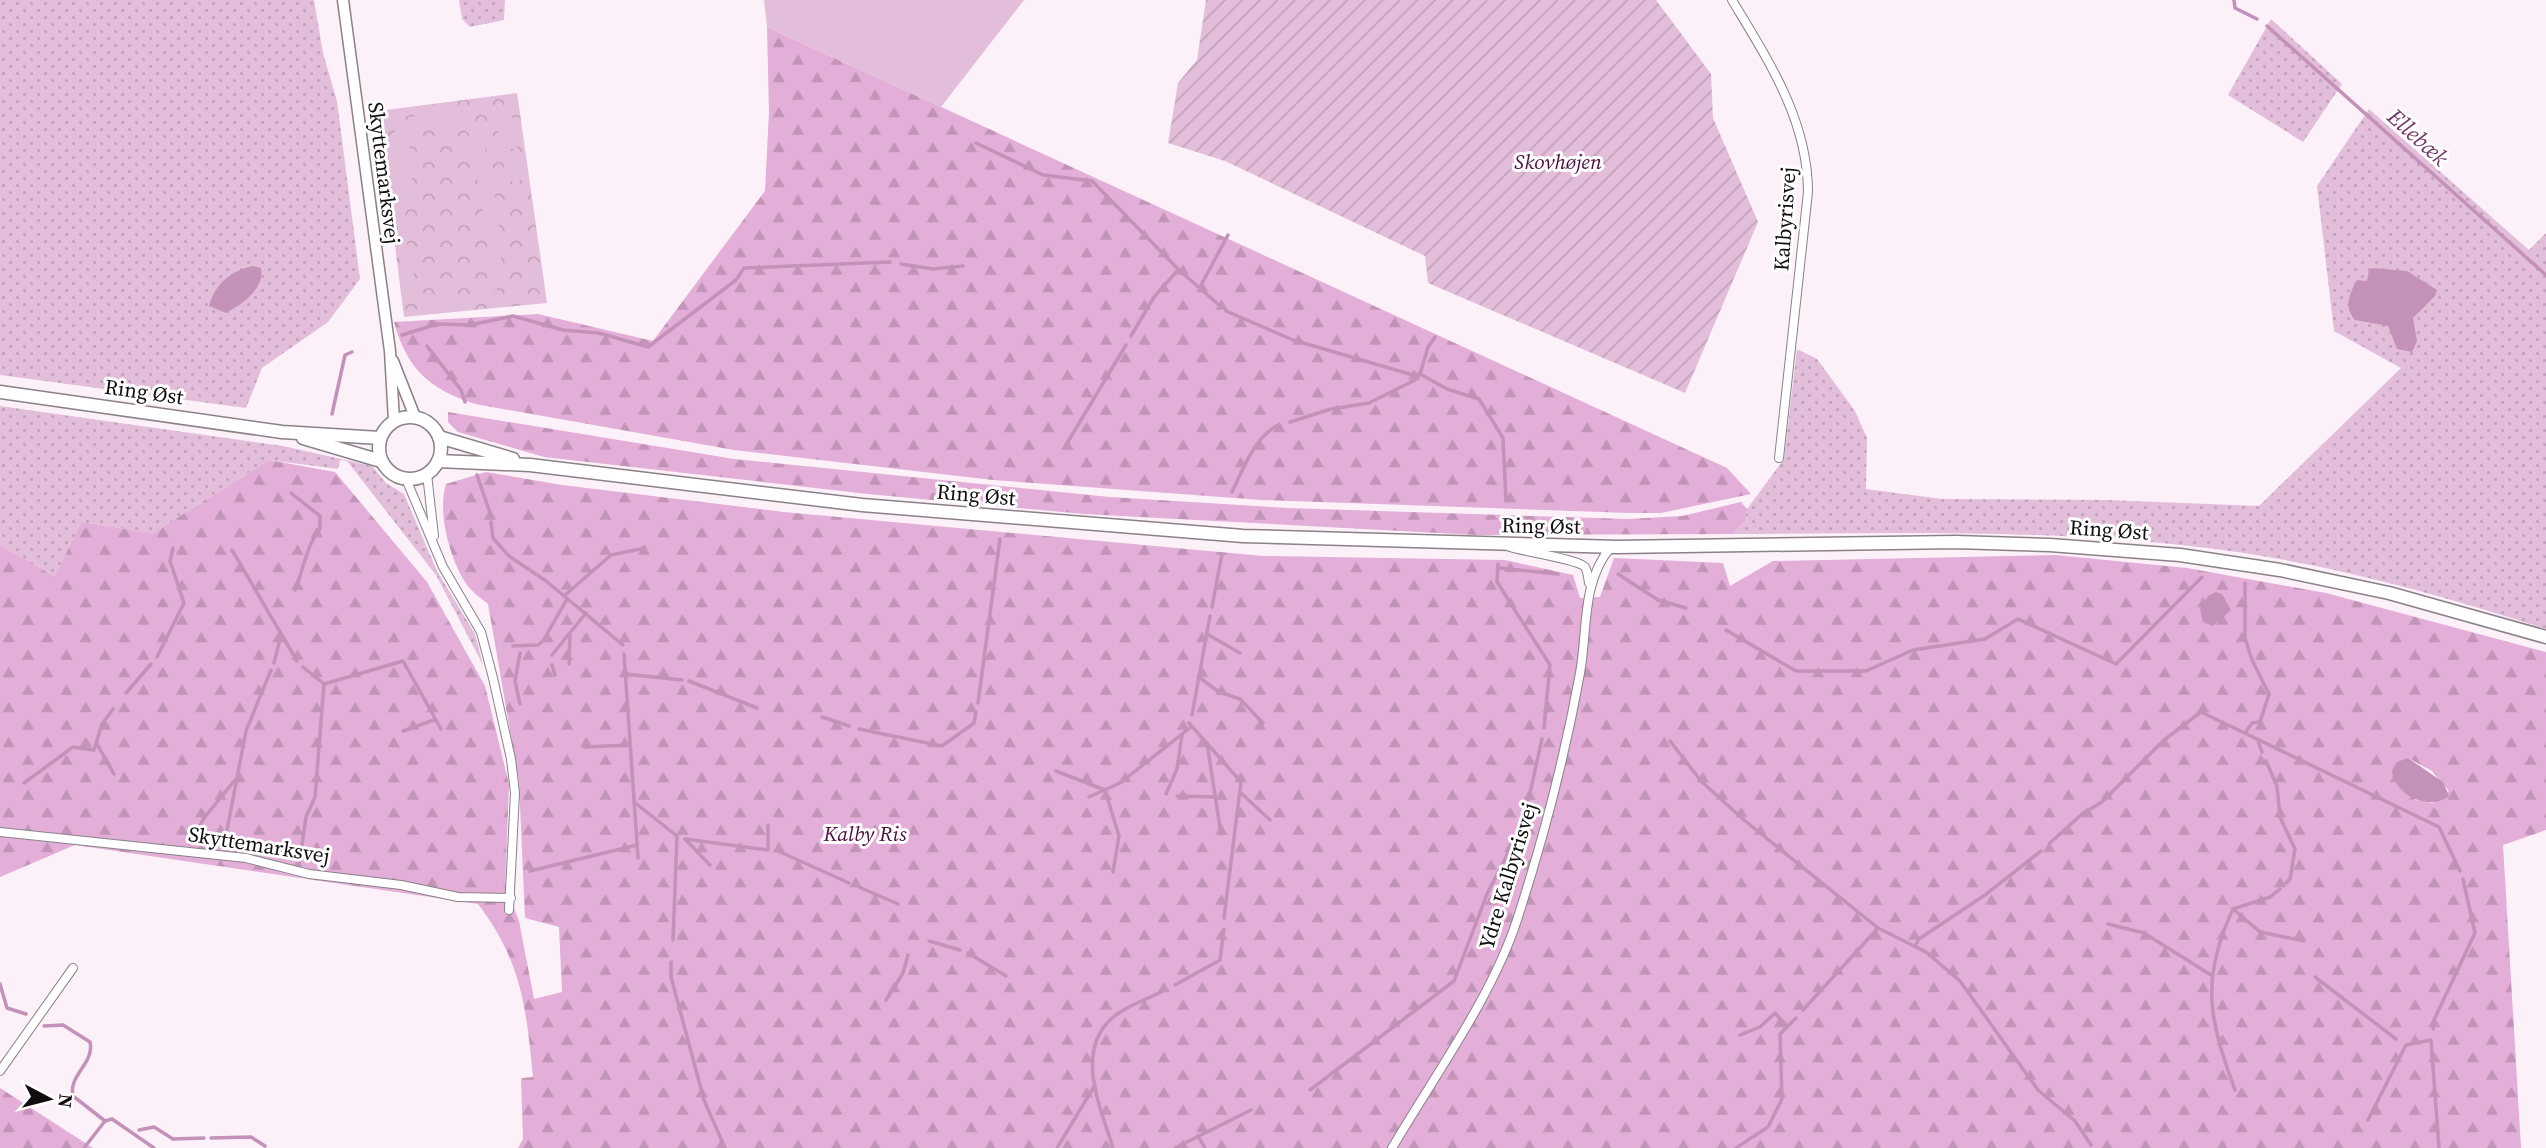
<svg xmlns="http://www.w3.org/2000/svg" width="2546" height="1148" viewBox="0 0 2546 1148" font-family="'Source Serif 4',serif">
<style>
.grass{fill:url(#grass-dots)}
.forest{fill:url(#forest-firs);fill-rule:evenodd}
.park{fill:url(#park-crowns)}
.garden{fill:url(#garden-furrows)}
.pitch{fill:#e3beda;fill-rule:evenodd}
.water{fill:#c491b8}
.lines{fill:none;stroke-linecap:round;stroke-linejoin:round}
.stream{stroke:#c491b8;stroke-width:3.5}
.minor-casing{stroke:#8b8189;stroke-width:10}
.tertiary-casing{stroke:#8b8189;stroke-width:13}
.secondary-casing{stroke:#8b8189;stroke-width:15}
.minor{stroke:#fff;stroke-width:8}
.tertiary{stroke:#fff;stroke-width:10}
.secondary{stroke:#fff;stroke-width:12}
.labels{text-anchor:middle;stroke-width:6;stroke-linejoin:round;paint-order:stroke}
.park-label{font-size:21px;font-style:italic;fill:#4b0d41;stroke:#fff}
.street-label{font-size:21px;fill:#100c0f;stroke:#fff}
.water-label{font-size:23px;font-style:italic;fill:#753669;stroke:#fff}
</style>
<defs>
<pattern id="grass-dots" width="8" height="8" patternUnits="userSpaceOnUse" patternTransform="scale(1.75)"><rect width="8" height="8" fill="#e3beda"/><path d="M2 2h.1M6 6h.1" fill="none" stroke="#c2a2ba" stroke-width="1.8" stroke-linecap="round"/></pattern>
<pattern id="forest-firs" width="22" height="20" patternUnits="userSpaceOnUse" patternTransform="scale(1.75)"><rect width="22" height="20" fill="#e3aed7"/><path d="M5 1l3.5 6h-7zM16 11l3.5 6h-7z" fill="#c294b7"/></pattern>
<pattern id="park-crowns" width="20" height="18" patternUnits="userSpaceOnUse" patternTransform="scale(1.75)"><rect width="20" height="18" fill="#e3beda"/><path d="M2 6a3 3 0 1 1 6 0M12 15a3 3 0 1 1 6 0" fill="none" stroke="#c2a2ba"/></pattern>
<pattern id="garden-furrows" width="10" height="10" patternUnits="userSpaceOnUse" patternTransform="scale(1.75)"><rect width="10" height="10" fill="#e3beda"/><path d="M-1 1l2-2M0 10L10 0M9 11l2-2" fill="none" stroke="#c2a2ba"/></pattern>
</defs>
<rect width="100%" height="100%" fill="#fcf0f9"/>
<g class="grass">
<polygon points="0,0 314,0 323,53 337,101 360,279 328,322 262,368 246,408 0,375"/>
<polygon points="459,0 505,0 504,20 470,27 462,19"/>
<polygon points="2271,19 2342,84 2303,142 2228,95"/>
<path d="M2369 109 2529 250 2546 233V629C2457 600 2366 574 2274 558 2096 527 1912 533 1733 534L1745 521 1747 509 1784 459 1797 349 1817 359 1855 411 1867 438 1866 489 1942 499 2108 500 2259 506 2401 368 2334 331 2317 186Z"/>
<polygon points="0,406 283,446 372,466 386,483 404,494 437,571 475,634 483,665 436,575 347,461 340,460 338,469 269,460 153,533 81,522 55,578 0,545"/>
</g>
<g class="forest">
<path d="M767 27 1727 468 1751 494 1661 513H1630L1262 500 993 480 734 450 475 404C429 389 407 369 394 322L538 314 653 341 765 191 769 112Z"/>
<polygon points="448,412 734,459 1110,497 1288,508 1628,519 1682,516 1741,502 1747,509 1745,521 1733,534 1476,535 1084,514 868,494 544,457 458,432 448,422"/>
<path d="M269 460 335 472 427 582 485 686 509 784 505 885 519 921 534 999 562 992 559 927 525 918 519 782 488 604C481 598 472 592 467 585 450 560 437 513 446 484L486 472 562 485 784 512 1263 556 1505 560 1573 575 1580 598 1600 597 1614 558 1723 563 1730 586 1773 561 2055 555 2187 568 2326 593 2546 652V830L2503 845 2521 1148H518L523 1139 521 1078 533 1077C526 1007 522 962 478 904L75 845 0 877V545L55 577 81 522 153 533ZM2408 758 2432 771 2449 791 2433 803 2415 800Z"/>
<polygon points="0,1088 93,1148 0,1148"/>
</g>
<polygon class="park" points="517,93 547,303 404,317 378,111"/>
<polygon class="garden" points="1206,0 1656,0 1711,74 1713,118 1758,222 1685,393 1428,283 1425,256 1225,161 1168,143 1178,83 1197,60"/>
<g class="pitch">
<polygon points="764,0 1024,0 941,107 767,27"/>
<path d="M431 111C454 113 469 116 482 136 490 164 510 267 497 289 488 305 467 309 450 311 431 313 416 304 406 288L387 149C394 126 408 116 431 111ZM446 121 459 124 469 134 493 264C492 297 445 318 422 293 412 282 402 224 404 209 405 200 412 193 412 184 413 169 405 156 411 141 417 126 431 122 446 121Z"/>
<polygon points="512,116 517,148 501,151 496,118"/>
<polygon points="517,150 522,180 506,182 502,153"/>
</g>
<g class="water">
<path d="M253 266 261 268C265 289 242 304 226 313L209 306C215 284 230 271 253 266Z"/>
<path d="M2373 268 2407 271 2437 290 2435 296 2413 318 2417 341 2412 352 2397 349 2388 326 2355 320C2343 306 2350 293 2357 280L2367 281 2369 270Z"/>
<polygon points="2216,592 2222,594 2231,610 2213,626 2203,622 2200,609 2208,596"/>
<path d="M2408 758 2443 782 2449 796C2429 812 2394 795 2392 770L2397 762Z"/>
</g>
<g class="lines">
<g class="stream">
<polyline points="2234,0 2235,8 2257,19"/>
<polyline points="2267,26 2546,275"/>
<polyline points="976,143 1043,175 1092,181 1179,270 1219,305"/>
<polyline points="901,264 933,269 963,266"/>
<polyline points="1200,287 1228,235"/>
<polyline points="1226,311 1293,340 1413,375 1420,374"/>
<polyline points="402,335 437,324 470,325 513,316 563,330 599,333 648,347 736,280 744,268 890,262"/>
<polyline points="1131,336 1154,297 1178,270"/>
<polyline points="1435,337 1428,347 1420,374 1447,389 1479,399 1503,438 1506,500"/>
<polyline points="427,346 461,390 465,402"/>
<polyline points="332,414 345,355 352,352"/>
<polyline points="1290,422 1331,409 1369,403 1415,380 1420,374"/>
<polyline points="1066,445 1126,345"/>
<polyline points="477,475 490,513"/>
<path d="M1232 492C1242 471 1256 434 1279 425"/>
<path d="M291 493 320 516V529C307 544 303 571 295 590"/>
<polyline points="491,522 493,538 509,556 546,581 623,645"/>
<polyline points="232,550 297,661"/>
<polyline points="1498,564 1497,582 1550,665 1544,728"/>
<polyline points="1499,568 1558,574"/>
<polyline points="1618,574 1658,600 1686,608"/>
<polyline points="2245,583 2245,638 2252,660 2269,694 2260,722 2252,723 2245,733"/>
<polyline points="564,596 611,555 645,548"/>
<polyline points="1212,607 1222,554"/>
<polyline points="1726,630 1796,671 1866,671 1913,650 1985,639 2018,619 2116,664 2202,577"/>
<polyline points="1207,634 1240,653"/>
<polyline points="513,646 538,645 543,641 567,599"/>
<polyline points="624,654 638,858"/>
<polyline points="552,655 586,613"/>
<polyline points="157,657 184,603 170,561 173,548"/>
<polyline points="274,663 281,635"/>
<polyline points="569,664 570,635"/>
<polyline points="552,665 555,675"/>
<polyline points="625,674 682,680"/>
<polyline points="1200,678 1219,692 1240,699 1263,723"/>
<polyline points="689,681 757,708"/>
<polyline points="324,684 403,661 441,729"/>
<polyline points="126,693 151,664"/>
<polyline points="978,703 1000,539"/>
<polyline points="520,704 515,681 520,653"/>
<polyline points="1192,715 1210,616"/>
<polyline points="822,717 849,726"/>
<polyline points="1189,723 1241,782 1224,918"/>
<polyline points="859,729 942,746 974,723 976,712"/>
<polyline points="403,731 434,720"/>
<polyline points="1670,741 1701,781 1744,820 1878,928 1926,952 1960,981 2038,1090 2075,1121 2091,1145"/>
<polyline points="2258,741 2262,752"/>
<polyline points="1207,743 1221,834"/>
<polyline points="97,744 114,774"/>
<polyline points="584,747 630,745"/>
<polyline points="2266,761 2277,786 2280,817 2295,849 2290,879 2286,883"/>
<polyline points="1056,771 1105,790 1119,836 1113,872"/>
<polyline points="24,783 73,747 94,750 102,724 113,709"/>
<polyline points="1241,793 1270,820"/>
<polyline points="1166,794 1177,769 1182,735"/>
<polyline points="1177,796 1215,797"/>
<polyline points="1089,797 1120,783 1191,727"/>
<polyline points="634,802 677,836 673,940"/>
<polyline points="227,830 246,731 271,670"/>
<polyline points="685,839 768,850 768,825"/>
<polyline points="685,839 710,865"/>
<polyline points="2050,843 2082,814 2102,802 2164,740 2201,712 2439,827 2460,871"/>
<polyline points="190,844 204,818 235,780"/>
<polyline points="778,851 849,883"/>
<polyline points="299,865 306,817 315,797 324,684 303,667"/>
<polyline points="530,871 637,845"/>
<polyline points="859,887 898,904"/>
<polyline points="2233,909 2260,932 2304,941"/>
<polyline points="2108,924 2144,933 2211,975"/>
<polyline points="929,941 960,950"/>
<polyline points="1915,946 1919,939 1985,895 2041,851"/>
<polyline points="968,953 1006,976"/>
<polyline points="671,962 671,977 704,1100 725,1148"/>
<polyline points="2315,977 2396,1039"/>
<polyline points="0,984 7,1008 26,1014"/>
<polyline points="1175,985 1220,960 1224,929"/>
<polyline points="886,1000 903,973 908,955"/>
<polyline points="1803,1010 1878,928"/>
<path d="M44 1026 63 1025 90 1042C95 1063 68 1075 73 1096L105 1121 112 1119 154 1148"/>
<polyline points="2433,1029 2434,1020 2475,933 2463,879"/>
<polyline points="1740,1035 1760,1027 1775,1013 1787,1026"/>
<polyline points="1310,1090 1454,981 1487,894 1523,824 1542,739"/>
<path d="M2235 1090C2209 1019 2200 980 2233 909L2270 897 2280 889"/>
<polyline points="2368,1120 2406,1045 2431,1040 2439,1148"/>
<polyline points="139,1130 154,1127 173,1139 204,1138"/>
<polyline points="1198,1136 1205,1148"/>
<polyline points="211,1138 251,1137 265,1146"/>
<polyline points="84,1148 105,1121"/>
<polyline points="1057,1148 1095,1085"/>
<path d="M1113 1148C1101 1108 1075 1054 1110 1020 1123 1007 1146 1000 1163 991"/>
<polyline points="1175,1148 1251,1110"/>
<polyline points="1736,1148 1768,1127 1782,1099 1780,1034 1796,1018"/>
</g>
<defs>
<g id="minor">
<path d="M1732 0C1768 60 1808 120 1808 192L1779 458"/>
<polyline points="427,474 434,536"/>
<polyline points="406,479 443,567 481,632 493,678 511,759 515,793 509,910"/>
<path d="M1510 547C1525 552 1578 559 1585 567 1588 572 1588 578 1589 583"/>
<polyline points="0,832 246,858 309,874 401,885 458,897 511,898"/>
<polyline points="0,1071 73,968"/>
<path d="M1392 1148C1433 1078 1492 997 1517 920 1543 840 1565 756 1580 673 1588 630 1581 582 1611 547"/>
</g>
<g id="tertiary">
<polyline points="343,0 390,351 394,421"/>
<polyline points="393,361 415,417"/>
</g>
<g id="secondary">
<polyline points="0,392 282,432 380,438"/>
<circle cx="410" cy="448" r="31"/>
<polyline points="439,437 513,459"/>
<polyline points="303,438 381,461"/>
<polyline points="438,461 530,465 862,505 1243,536 1617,547 1956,542 2050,545 2180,555 2280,570 2389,593 2546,637"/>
</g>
</defs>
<use href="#minor" class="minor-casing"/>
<use href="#tertiary" class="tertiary-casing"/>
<use href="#secondary" class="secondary-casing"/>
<use href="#minor" class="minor"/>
<use href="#tertiary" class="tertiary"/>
<use href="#secondary" class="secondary"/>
</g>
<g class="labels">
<g class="park-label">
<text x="1558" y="169">Skovhøjen</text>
<text x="865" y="841">Kalby Ris</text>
</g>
<g class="street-label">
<text transform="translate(384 173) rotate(83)" y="7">Skyttemarksvej</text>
<text transform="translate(1785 219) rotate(-86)" y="7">Kalbyrisvej</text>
<text transform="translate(144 392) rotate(8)" y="7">Ring Øst</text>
<text transform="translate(976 495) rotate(5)" y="7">Ring Øst</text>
<text transform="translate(1541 526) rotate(1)" y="7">Ring Øst</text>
<text transform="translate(2109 530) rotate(4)" y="7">Ring Øst</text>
<text transform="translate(259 845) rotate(9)" y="7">Skyttemarksvej</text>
<text transform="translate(1508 876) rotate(-73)" y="7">Ydre Kalbyrisvej</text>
</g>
<g class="water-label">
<text transform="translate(2418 137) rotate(42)" y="8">Ellebæk</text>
</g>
</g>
<g transform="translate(49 1099) rotate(97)" stroke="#ffffff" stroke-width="5" paint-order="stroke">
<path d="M0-5L12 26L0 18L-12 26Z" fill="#100c0f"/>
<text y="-10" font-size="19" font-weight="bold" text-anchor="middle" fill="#100c0f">N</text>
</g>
</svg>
